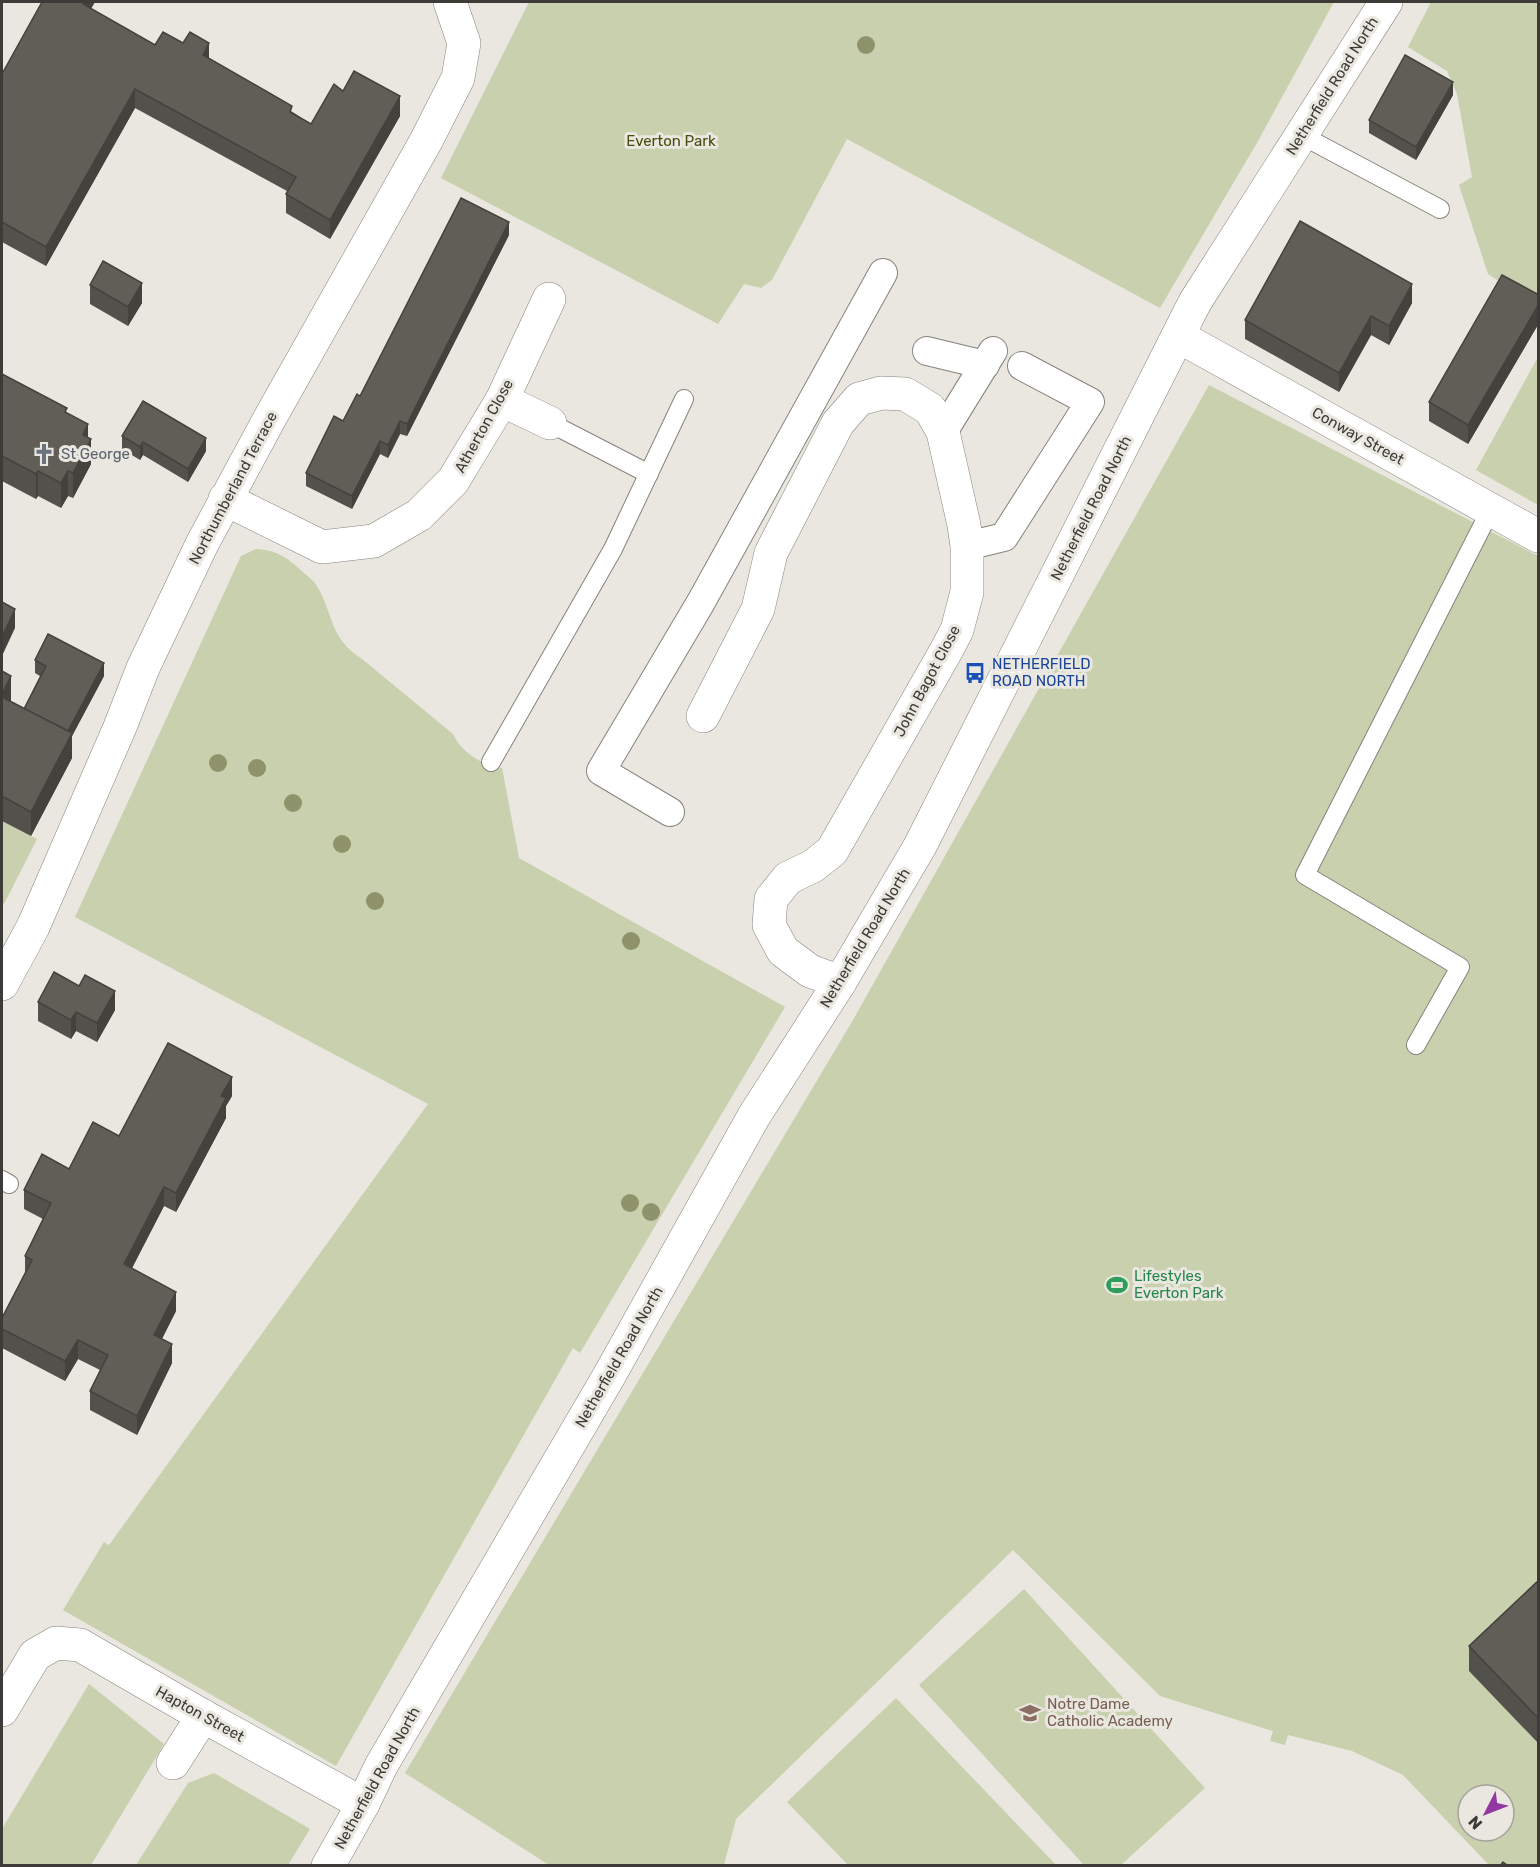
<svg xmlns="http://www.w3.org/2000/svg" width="1540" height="1867" viewBox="0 0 1540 1867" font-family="Rubik,sans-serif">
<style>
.green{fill:#c8d0ad;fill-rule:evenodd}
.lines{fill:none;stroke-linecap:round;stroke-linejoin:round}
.service-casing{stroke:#85837c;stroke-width:20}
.pedestrian-casing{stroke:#85837c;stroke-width:30}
.minor-casing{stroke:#85837c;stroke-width:34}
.tertiary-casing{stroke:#85837c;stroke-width:34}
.service{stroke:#fff;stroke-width:18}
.pedestrian{stroke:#fff;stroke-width:28}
.minor{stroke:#fff;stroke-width:33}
.tertiary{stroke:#fff;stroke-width:33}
.tree{fill:#8f936b}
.wall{fill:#53514b}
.shaded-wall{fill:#43423d}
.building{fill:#605e57;stroke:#43423d;stroke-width:1.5}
.labels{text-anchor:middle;stroke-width:6;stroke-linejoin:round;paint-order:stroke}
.street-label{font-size:15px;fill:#3c3b38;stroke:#e9e7df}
.park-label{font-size:15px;fill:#454f0c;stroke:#e9e7df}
.worship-label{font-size:15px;fill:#5b616d;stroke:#e9e7df;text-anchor:start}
.transit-label{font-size:15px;fill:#164399;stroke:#e9e7df;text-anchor:start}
.leisure-label{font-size:15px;fill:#27864d;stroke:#e9e7df;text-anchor:start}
.education-label{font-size:15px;fill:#785e54;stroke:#e9e7df;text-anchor:start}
</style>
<rect width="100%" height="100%" fill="#e9e7df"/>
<g class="green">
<polygon points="529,2 1334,2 1258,141 1160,308 847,139 772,280 761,288 744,284 718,324 441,178"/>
<polygon points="1431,2 1538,2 1538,307 1488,274 1459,185 1472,177 1457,94 1447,71 1408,47"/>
<polygon points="1538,357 1538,505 1476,470"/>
<path d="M1209 385 1538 556V1865H1489L1403 1775 1352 1751 1288 1735 1285 1745 1270 1741 1273 1731 1160 1696 1013 1550 736 1819 724 1865H549L405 1773 853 1020ZM1468 1795H1504V1831H1468Z"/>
<path d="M256 549C278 550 289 559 304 573 309 577 314 581 317 586 334 615 329 638 362 659L453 734C462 753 482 765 502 768L519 858 785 1007 580 1353 573 1348 336 1766 63 1610 104 1542 109 1545 428 1104 75 917 241 556Z"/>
<polygon points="2,821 37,839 4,904 2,902"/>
<polygon points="1024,1589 1205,1788 1121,1865 1084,1865 919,1685"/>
<polygon points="89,1684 164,1744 91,1865 2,1865 2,1829"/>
<polygon points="896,1698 1056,1865 848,1865 787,1802"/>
<polygon points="214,1773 310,1829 288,1865 136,1865 188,1783"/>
</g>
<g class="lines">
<defs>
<g id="service">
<polyline points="1301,135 1440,209"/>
<polyline points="550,423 649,474"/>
<polyline points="491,762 613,549 684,399"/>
<polyline points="1416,1045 1460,967 1305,875 1491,509"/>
<polyline points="2,1180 9,1184"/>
</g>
<g id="pedestrian">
<polyline points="927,351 985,365"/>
<polyline points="943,432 993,351"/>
<polyline points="967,546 1004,537 1090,402 1022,366"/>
<polyline points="670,812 601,771 701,602 883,273"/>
</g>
<g id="minor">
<polyline points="1178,336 1538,536"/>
<polyline points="502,400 550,423"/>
<polyline points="225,499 322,547 374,541 419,515 453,481 502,400 549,299"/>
<polyline points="703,716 758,609 771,553 838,423 859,399 881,393 905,394 930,409 943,432 964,525 967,546 967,592 957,630 946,651 832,851 813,866 788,878 771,899 769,925 783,951 810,971 840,982"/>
<polyline points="2,984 33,927 120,727 143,668 202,544 271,416 426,141 458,78 464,43 450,2"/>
<polyline points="2,1710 35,1655 56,1643 80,1645 203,1716 363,1804"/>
<polyline points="173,1763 203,1716"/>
</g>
<polyline id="tertiary" points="328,1866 363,1804 381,1766 609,1376 754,1116 840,982 920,846 1195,302 1386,2"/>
</defs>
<use href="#service" class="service-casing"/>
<use href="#pedestrian" class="pedestrian-casing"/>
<use href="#minor" class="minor-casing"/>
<use href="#tertiary" class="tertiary-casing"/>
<use href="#service" class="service"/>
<use href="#pedestrian" class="pedestrian"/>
<use href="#minor" class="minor"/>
<use href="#tertiary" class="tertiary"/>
</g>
<g class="tree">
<circle cx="866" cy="45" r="9"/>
<circle cx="218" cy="763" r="9"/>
<circle cx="257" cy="768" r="9"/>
<circle cx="293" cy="803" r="9"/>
<circle cx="342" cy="844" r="9"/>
<circle cx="375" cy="901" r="9"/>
<circle cx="631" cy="941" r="9"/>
<circle cx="630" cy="1203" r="9"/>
<circle cx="651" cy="1212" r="9"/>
</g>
<g class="wall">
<polygon points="91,9 155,45 209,58 311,124 343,91 400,116 330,239 286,213 286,194 287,191 135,108 46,266 2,242 2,74"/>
<polygon points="1453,95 1416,160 1369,133 1369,120"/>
<polygon points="509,235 407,436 400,434 388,458 380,454 352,509 306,486 306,473 360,396"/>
<polygon points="90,285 142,303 128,326 90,304"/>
<polygon points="1539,295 1539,323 1468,444 1429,421 1429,402"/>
<polygon points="1412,303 1389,345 1371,335 1339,392 1245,339 1245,320"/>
<polygon points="2,374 67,413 88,437 91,464 73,498 68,496 61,508 38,496 36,499 2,481"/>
<polygon points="122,436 206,451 188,482 143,455 140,460 122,449"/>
<polygon points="35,660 104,676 72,736 72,758 31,836 2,821 2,671 10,702 24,709 40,676 35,673"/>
<polygon points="38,1002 115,1010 97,1042 76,1031 71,1039 38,1021"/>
<polygon points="232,1096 226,1106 226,1118 176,1212 164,1206 131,1269 176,1311 162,1339 172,1363 137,1435 90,1410 90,1391 100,1370 78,1359 65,1381 2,1348 2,1318 25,1273 25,1256 43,1219 24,1209 24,1190 69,1169 119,1136"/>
<polygon points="1539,1580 1539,1744 1469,1671 1469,1646"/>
</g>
<g class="shaded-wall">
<polygon points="84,2 95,2 83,23 83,4"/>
<polygon points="209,43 209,62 203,55"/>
<polygon points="1453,82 1453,95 1416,160 1416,147"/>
<polygon points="135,89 135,108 46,266 46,247"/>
<polygon points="400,96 400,116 330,239 330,220"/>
<polygon points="509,222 509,235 407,436 407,424"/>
<polygon points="142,283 142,303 128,326 128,307"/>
<polygon points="1412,284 1412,303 1389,345 1389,326"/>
<polygon points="1539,304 1539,323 1468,444 1468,425"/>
<polygon points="1371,316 1371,335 1339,392 1339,373"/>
<polygon points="400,421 400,434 388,458 388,445"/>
<polygon points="88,424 88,444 91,439 91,464 73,498 73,473 83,435"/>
<polygon points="206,438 206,451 188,482 188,469"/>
<polygon points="380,441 380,454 352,509 352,496"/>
<polygon points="143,442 143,455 140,460 140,447"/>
<polygon points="38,471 38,496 36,499 36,474"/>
<polygon points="68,471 68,496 61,508 61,483"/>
<polygon points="15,609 15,628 2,656 2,637"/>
<polygon points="104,663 104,676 72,736 72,758 31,836 31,812 63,741"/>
<polygon points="11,676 11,701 2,719 2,694"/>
<polygon points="115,991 115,1010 97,1042 97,1023"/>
<polygon points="76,1012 76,1031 71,1039 71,1020"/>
<polygon points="232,1077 232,1096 226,1106 226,1118 176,1212 176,1193 221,1096"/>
<polygon points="164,1187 164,1206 124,1284 124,1264"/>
<polygon points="176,1292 176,1311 154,1354 154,1335"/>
<polygon points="78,1340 78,1359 65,1381 65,1361"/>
<polygon points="172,1344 172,1363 137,1435 137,1416"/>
</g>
<g class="building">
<polygon points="42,2 84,2 83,4 155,45 163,32 183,43 190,32 209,43 203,55 292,106 290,112 311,124 334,84 343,91 354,71 400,96 330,220 286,194 296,177 135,89 46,247 2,222 2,74"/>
<polygon points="1405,55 1453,82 1416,147 1369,120"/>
<polygon points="461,198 509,222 407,424 400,421 388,445 380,441 352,496 306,473 334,416 343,421 357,394 360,396"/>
<polygon points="1300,221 1412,284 1389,326 1371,316 1339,373 1245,320"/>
<polygon points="103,261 142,283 128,307 90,285"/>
<polygon points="1502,275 1539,295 1539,304 1468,425 1429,402"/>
<polygon points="2,374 67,408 65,412 88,424 83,435 91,439 73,473 68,471 61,483 38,471 36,474 2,456"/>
<polygon points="143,401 206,438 188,469 143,442 140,447 122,436"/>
<polygon points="2,602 15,609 2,637"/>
<polygon points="48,634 104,663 68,731 24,709 46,666 35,660"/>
<polygon points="2,671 11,676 2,694"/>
<polygon points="2,697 72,733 31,812 2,796"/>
<polygon points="54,972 79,986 85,975 115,991 97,1023 76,1012 71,1020 38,1002"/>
<polygon points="168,1043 232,1077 221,1096 226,1098 176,1193 164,1187 124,1264 176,1292 154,1335 172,1344 137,1416 90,1391 108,1355 78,1340 65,1361 2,1329 2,1318 32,1260 25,1256 51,1203 24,1190 42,1154 69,1169 93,1122 119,1136"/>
<polygon points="1539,1580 1539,1719 1469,1646"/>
<polygon points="1503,1862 1508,1866 1500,1866"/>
</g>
<defs>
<symbol id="church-bare" viewBox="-9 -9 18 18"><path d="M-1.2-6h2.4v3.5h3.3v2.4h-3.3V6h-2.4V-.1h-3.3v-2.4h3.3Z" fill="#6b7280" stroke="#e9e7df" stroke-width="2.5" paint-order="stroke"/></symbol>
<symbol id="bus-bare" viewBox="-9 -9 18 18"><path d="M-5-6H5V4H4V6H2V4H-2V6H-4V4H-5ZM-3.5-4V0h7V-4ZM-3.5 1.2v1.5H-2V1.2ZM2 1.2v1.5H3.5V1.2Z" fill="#1a4fb4" stroke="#e9e7df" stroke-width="2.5" paint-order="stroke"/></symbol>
<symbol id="stadium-bare" viewBox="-9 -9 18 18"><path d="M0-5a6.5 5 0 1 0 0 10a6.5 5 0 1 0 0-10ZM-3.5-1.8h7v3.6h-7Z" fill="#2e9e5b" stroke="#e9e7df" stroke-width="2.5" paint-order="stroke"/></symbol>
<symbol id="school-bare" viewBox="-9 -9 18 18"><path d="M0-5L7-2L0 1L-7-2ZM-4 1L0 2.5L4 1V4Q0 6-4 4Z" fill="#8d6e63" stroke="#e9e7df" stroke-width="2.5" paint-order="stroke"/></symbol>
</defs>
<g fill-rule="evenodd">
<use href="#church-bare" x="29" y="439" width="30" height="30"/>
<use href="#bus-bare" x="960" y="658" width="30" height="30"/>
<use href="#stadium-bare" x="1102" y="1270" width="30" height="30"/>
<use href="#school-bare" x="1015" y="1698" width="30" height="30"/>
</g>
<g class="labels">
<g class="street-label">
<text transform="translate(1332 86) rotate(-58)" y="5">Netherfield Road North</text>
<text transform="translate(484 426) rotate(-61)" y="5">Atherton Close</text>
<text transform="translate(1358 436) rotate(29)" y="5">Conway Street</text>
<text transform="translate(233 488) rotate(-62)" y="5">Northumberland Terrace</text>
<text transform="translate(1091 508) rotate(-63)" y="5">Netherfield Road North</text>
<text transform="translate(927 681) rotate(-62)" y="5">John Bagot Close</text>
<text transform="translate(865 938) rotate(-59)" y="5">Netherfield Road North</text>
<text transform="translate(619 1357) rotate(-60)" y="5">Netherfield Road North</text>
<text transform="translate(200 1714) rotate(29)" y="5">Hapton Street</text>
<text transform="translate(377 1778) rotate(-61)" y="5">Netherfield Road North</text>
</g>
<g class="park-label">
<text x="671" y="146">Everton Park</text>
</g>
<g class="worship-label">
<text x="61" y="459">St George</text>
</g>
<g class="transit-label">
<text x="992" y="669">NETHERFIELD<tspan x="992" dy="17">ROAD NORTH</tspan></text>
</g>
<g class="leisure-label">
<text x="1134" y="1281">Lifestyles<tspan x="1134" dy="17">Everton Park</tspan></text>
</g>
<g class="education-label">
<text x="1047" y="1709">Notre Dame<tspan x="1047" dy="17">Catholic Academy</tspan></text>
</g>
</g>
<rect width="1540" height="1867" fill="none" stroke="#3c3b38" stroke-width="6"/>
<g transform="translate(1486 1813) rotate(228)"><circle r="28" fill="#e9e7df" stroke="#a4a29c" stroke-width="1.5"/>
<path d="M0-4.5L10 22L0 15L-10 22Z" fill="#9338a3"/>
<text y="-9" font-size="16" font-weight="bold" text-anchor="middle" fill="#3c3b38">N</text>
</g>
</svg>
